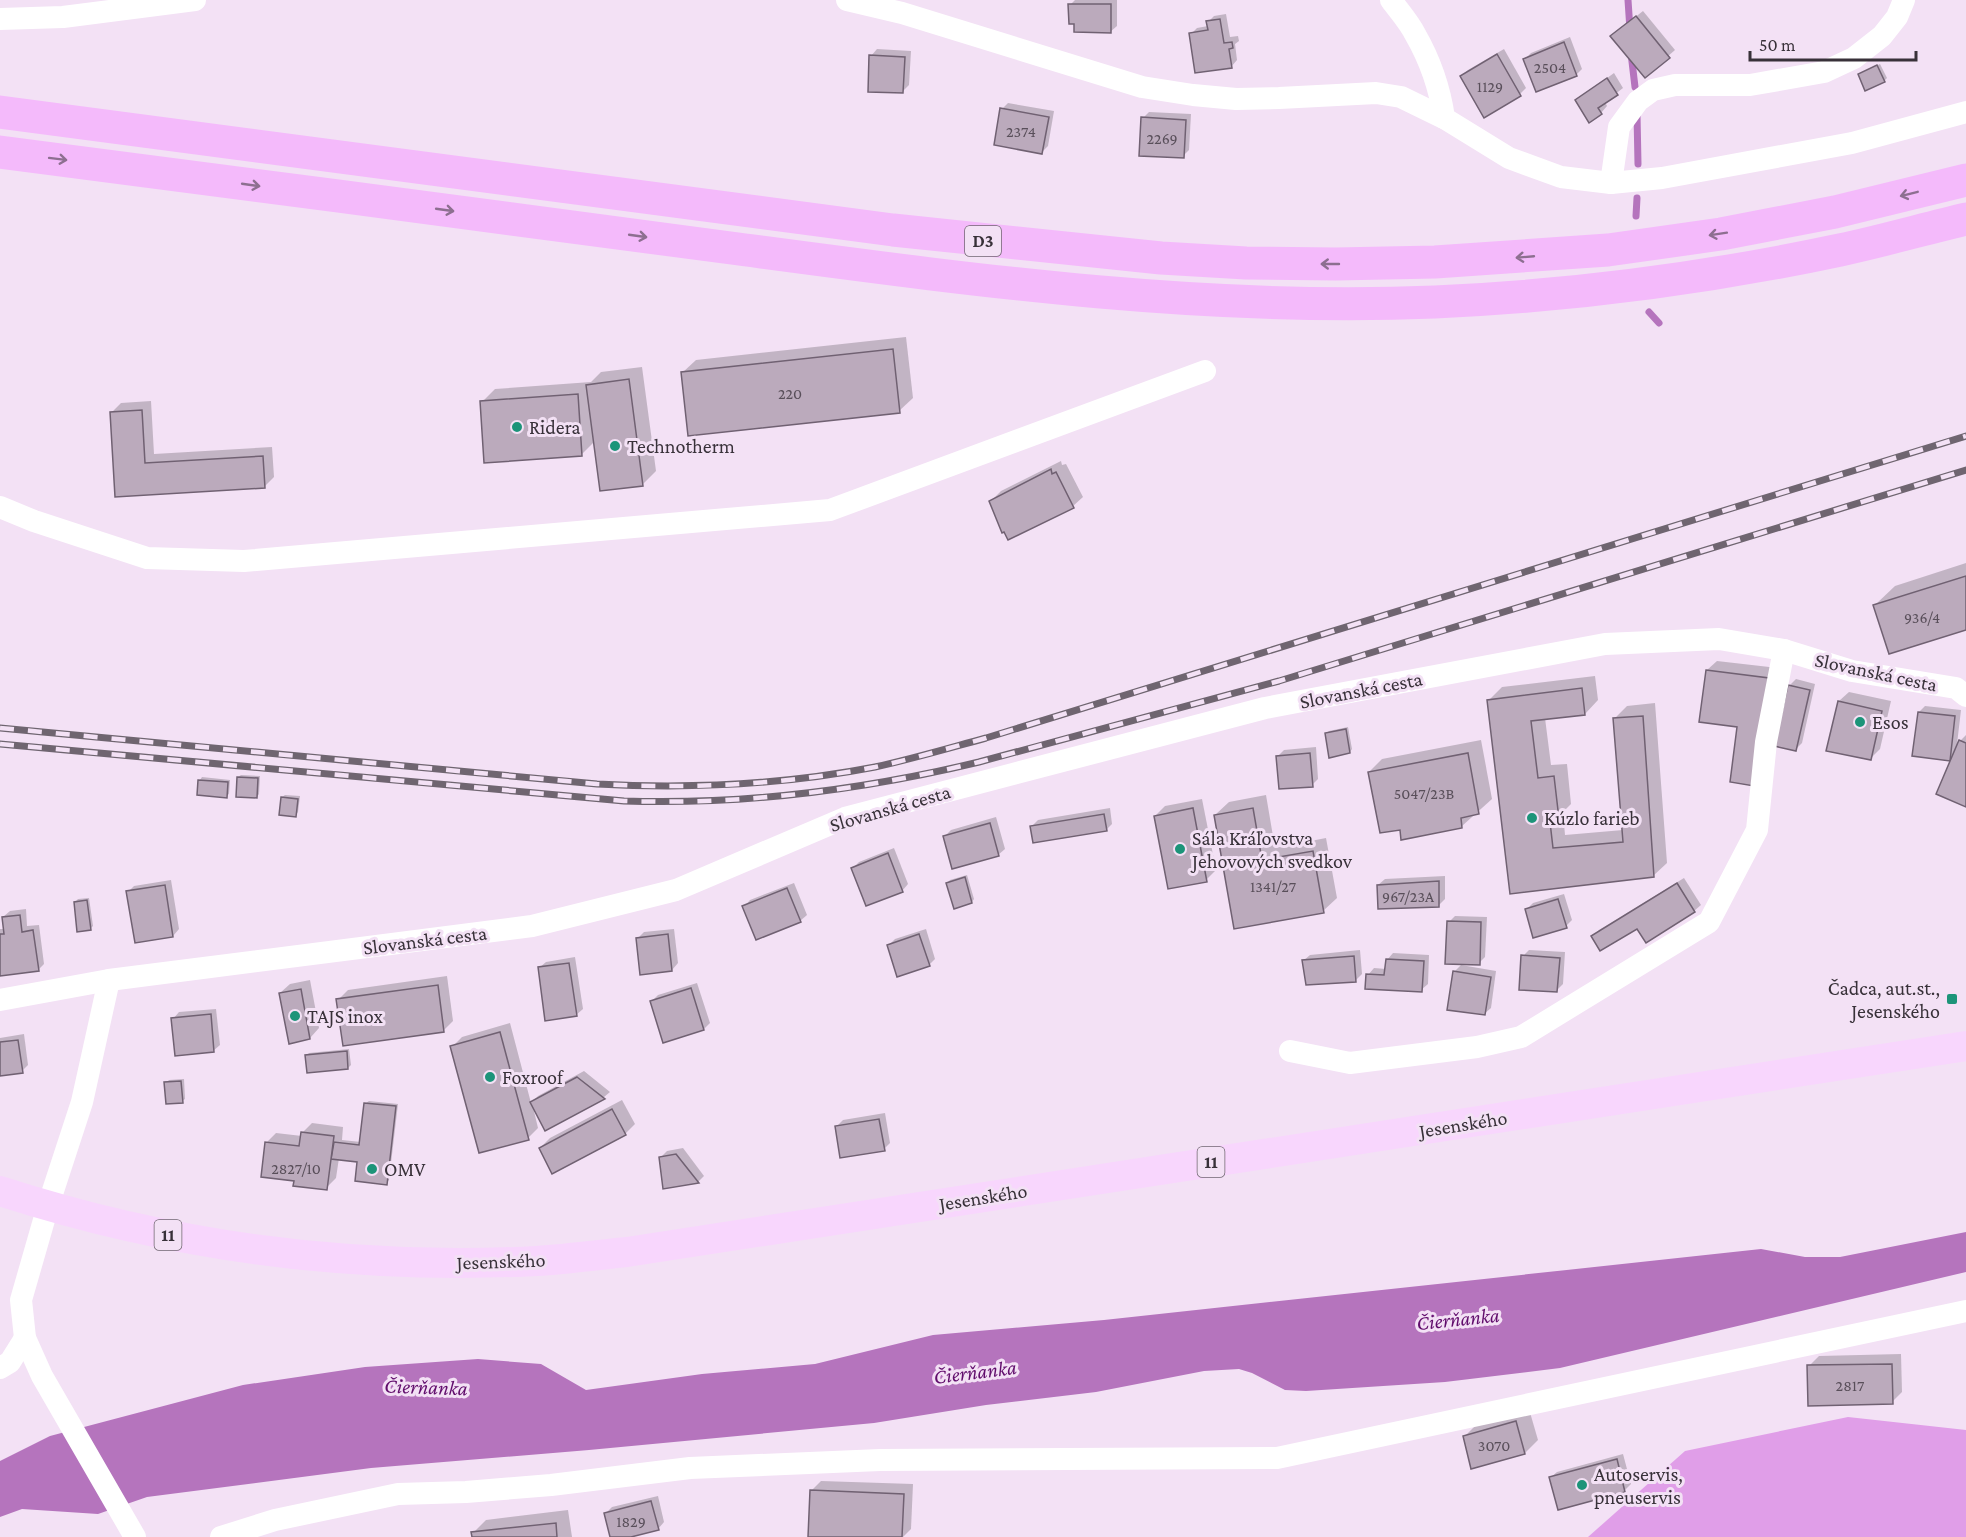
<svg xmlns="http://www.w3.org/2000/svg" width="1966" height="1537" viewBox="0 0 1966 1537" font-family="'Crimson Pro',serif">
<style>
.green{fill:#e09ee8}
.water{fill:#b574bd}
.shadow{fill:#0003}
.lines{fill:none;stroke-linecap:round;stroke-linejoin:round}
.stream{stroke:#b574bd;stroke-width:7}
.building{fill:#bbaabc;stroke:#706172;stroke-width:1.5}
.minor{stroke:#fff;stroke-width:22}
.major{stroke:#f8d6fd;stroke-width:30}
.highway{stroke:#f4bafb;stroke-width:33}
.rail-casing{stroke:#6f6570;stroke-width:7}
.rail{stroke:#f3e1f5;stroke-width:4.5;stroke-dasharray:14;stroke-linecap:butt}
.oneway{stroke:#8d6f90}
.poi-dot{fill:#1c9479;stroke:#f3e1f5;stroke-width:2}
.labels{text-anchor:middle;stroke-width:6;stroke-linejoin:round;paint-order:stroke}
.number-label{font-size:16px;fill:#594f5a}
.shield{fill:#f3e1f5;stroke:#706671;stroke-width:1.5}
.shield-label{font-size:18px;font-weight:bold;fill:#383139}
.poi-label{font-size:20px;fill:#383139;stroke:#f3e1f5;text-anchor:start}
.street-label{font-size:20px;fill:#383139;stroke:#f3e1f5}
.water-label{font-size:21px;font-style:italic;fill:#610d6c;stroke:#f3e1f5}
</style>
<rect width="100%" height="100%" fill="#f3e1f5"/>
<polygon class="green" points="1848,1417 1966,1430 1966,1537 1588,1537 1685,1451"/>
<polygon class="water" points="1966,1232 1966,1272 1560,1368 1445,1382 1306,1391 1285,1390 1252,1373 1239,1369 1204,1371 1096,1392 986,1405 874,1423 589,1450 371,1468 147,1497 98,1514 22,1509 0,1517 0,1461 50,1436 243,1385 365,1367 478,1359 541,1364 586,1390 702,1374 815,1364 933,1335 1104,1320 1761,1249 1805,1257 1840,1257"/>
<g class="shadow">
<polygon points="1075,0 1117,0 1117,26 1110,32 1075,23 1070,5"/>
<polygon points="1643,11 1675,50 1645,76 1619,30"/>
<polygon points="1226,14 1230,37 1238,36 1239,41 1235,44 1237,60 1231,67 1191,34 1197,28 1208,26 1208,22 1214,16"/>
<polygon points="1570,37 1582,69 1576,75 1525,59 1531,53"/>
<polygon points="877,49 911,51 909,85 902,92 871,56"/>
<polygon points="1504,49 1526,88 1520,94 1484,115 1461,76 1468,70"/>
<polygon points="1880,64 1887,78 1884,81 1860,74"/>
<polygon points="1614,73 1623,88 1605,102 1607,106 1601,113 1577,100"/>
<polygon points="1008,103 1054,111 1048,146 1042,152 1002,109"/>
<polygon points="1149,112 1191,114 1189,150 1183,156 1143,118"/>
<polygon points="906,337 913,398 899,411 682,373 696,360"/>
<polygon points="642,367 656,471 643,484 595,441 582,454 482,402 495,389 591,382 601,372"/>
<polygon points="151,401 154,454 272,447 274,477 264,487 116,496 111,413 121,403"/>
<polygon points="1061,461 1062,465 1066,464 1083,497 1073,506 1009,538 991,501 1001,491"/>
<polygon points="1966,563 1966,628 1875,605 1895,586"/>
<polygon points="1717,661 1778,668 1739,726 1707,670"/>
<polygon points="1595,676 1598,700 1585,714 1545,718 1551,765 1567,764 1571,804 1563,812 1565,835 1623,830 1614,719 1627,706 1655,703 1667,863 1653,876 1511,893 1489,700 1502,687"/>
<polygon points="1796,679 1815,684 1802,743 1795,750 1789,686"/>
<polygon points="1849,692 1891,701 1880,749 1870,759 1839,701"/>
<polygon points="1925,706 1961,710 1957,744 1966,735 1966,806 1952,759 1914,755 1919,712"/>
<polygon points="1348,727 1352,749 1350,752 1326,734 1329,731"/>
<polygon points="1481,740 1492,799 1462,826 1369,772 1382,759"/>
<polygon points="1316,747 1318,779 1312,785 1278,756 1284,750"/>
<polygon points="241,775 260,776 259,794 257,797 238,777"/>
<polygon points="202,777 230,780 229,794 226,796 200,780"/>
<polygon points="285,795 300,796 298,812 296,815 282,797"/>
<polygon points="1266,795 1275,848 1326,838 1337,898 1323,911 1235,927 1215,815 1229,802"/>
<polygon points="1202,799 1216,870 1206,880 1155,816 1165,806"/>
<polygon points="1110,808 1112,824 1106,830 1032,826 1038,820"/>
<polygon points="996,817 1005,849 998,855 945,836 951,830"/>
<polygon points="894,848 908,884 902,891 853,868 859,862"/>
<polygon points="967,875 974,899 972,902 955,907 947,883 950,880"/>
<polygon points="1445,876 1445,899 1439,905 1378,885 1385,879"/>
<polygon points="1684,878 1701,905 1694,911 1593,937 1599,930"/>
<polygon points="171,880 179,929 173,936 128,892 134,886"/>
<polygon points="794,883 807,915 800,921 744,907 750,900"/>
<polygon points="1564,894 1572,920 1566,926 1526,910 1533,903"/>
<polygon points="89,898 93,926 90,929 75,902 78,899"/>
<polygon points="26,909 27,926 39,925 44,964 38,970 0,974 0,929 5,929 3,917 10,911"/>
<polygon points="1455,916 1487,917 1485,957 1479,963 1449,922"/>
<polygon points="674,929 678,963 672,970 637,939 644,932"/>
<polygon points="926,929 935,959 929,965 889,945 895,939"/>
<polygon points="1360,950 1362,974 1355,981 1303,961 1310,955"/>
<polygon points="1529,950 1565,952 1563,984 1557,990 1523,956"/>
<polygon points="1393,953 1429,955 1428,984 1421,990 1368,975 1374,968 1386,969 1387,960"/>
<polygon points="575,957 583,1009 576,1015 539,968 546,962"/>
<polygon points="1461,965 1496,971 1491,1008 1484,1014 1454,972"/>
<polygon points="447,976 453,1021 443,1031 338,1000 348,990"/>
<polygon points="310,980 319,1028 310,1038 280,993 290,984"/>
<polygon points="697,983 710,1023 704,1029 652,1001 658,995"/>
<polygon points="216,1009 220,1045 213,1051 173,1019 179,1012"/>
<polygon points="510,1023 531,1103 538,1096 584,1071 610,1092 604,1097 545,1129 533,1107 538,1128 528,1138 452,1047 462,1037"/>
<polygon points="24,1034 28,1065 22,1071 0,1074 0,1038"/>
<polygon points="349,1049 351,1065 348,1068 306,1056 309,1053"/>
<polygon points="184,1079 185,1099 182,1101 166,1083 169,1080"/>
<polygon points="622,1100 635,1124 625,1134 540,1148 550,1138"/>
<polygon points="369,1101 398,1104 389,1180 386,1183 359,1160 339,1158 336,1178 326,1188 295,1179 266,1143 276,1133 302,1136 302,1133 312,1123 343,1127 342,1140 361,1142 366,1103"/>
<polygon points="885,1113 890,1143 884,1149 836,1127 843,1120"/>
<polygon points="683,1148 704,1176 698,1182 665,1187 660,1158 667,1151"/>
<polygon points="1901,1354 1902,1392 1892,1402 1809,1366 1819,1356"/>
<polygon points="1529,1409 1538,1440 1525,1453 1464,1437 1478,1423"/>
<polygon points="1623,1454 1631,1484 1625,1490 1559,1509 1550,1478 1557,1472"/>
<polygon points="821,1481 913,1484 911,1529 903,1537 850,1537 811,1491"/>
<polygon points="658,1496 664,1522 658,1529 624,1537 612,1537 606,1513 612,1507"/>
<polygon points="568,1510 572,1537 473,1537 473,1533 486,1520"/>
</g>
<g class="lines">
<g class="stream">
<polyline points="1628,0 1630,30"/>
<polyline points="1631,53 1635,87"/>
<polyline points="1637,114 1638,164"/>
<polyline points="1636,216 1637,198"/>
<polyline points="1649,312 1659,323"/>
</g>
</g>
<g class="building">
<polygon points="1068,4 1111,4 1111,33 1074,32 1074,24 1069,24"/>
<polygon points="1636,16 1670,58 1645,78 1610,36"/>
<polygon points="1220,19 1224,43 1232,42 1233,48 1229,49 1232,68 1195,73 1189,33 1208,30 1206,21"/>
<polygon points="1564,42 1577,76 1536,92 1523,59"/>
<polygon points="1497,54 1521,96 1484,118 1460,76"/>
<polygon points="869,55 905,57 903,93 868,92"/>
<polygon points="1877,65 1885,82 1865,91 1858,74"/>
<polygon points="1607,78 1618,95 1598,108 1602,114 1589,123 1575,100"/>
<polygon points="1000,108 1049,117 1042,154 994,145"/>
<polygon points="1141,117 1186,120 1184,158 1139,156"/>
<polygon points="893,349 900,413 688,436 681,372"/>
<polygon points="629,379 643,486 600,491 586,385"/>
<polygon points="578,394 582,456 484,463 480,401"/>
<polygon points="142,410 145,463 263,456 265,488 115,497 110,412"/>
<polygon points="1051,469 1052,474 1056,472 1074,508 1008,540 1004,532 1002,533 989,501"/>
<polygon points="1966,576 1966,630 1889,654 1873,605"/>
<polygon points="1706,670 1769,678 1754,786 1730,782 1737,727 1699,722"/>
<polygon points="1788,685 1810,690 1796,751 1774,746"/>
<polygon points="1582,688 1585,715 1531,721 1538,778 1554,776 1559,819 1550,822 1553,848 1623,842 1613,718 1643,716 1654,877 1510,894 1487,700"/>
<polygon points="1838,701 1882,711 1871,760 1826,751"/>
<polygon points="1918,712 1955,716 1950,761 1912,756"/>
<polygon points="1346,729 1350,753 1329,758 1325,733"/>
<polygon points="1959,740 1966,743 1966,807 1936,794"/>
<polygon points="1310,753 1313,787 1279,789 1276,756"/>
<polygon points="1468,753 1479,814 1461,818 1462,828 1401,840 1400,830 1380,833 1368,772"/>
<polygon points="237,777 258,778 257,798 236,797"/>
<polygon points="198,780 228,782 227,798 197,795"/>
<polygon points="281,797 298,799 296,817 279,815"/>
<polygon points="1193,808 1207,882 1168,889 1154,816"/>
<polygon points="1253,808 1262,860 1313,851 1324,913 1234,929 1214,815"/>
<polygon points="1104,814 1107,831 1033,843 1030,826"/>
<polygon points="990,823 999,856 952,869 943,836"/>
<polygon points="888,853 903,892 866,906 851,868"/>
<polygon points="965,877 972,903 954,909 946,883"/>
<polygon points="1439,881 1439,907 1378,909 1377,885"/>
<polygon points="1677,883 1695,912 1646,943 1637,929 1600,951 1591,936"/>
<polygon points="165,885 173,937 135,943 126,891"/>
<polygon points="787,888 801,922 756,940 742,906"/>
<polygon points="1558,899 1567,928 1533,938 1525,909"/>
<polygon points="87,900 91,930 77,932 74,902"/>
<polygon points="20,915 22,932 33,930 39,971 0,976 0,934 4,934 2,917"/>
<polygon points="1447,921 1481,922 1480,965 1445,964"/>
<polygon points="668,934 672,971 640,975 636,938"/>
<polygon points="919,934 930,966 897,977 887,945"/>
<polygon points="1521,955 1560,958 1557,992 1519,990"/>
<polygon points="1354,956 1356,982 1306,985 1302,960"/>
<polygon points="1386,959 1424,961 1422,992 1365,989 1366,974 1384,975"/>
<polygon points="569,963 577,1016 545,1021 538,967"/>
<polygon points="1453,971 1491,977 1485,1015 1447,1010"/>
<polygon points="438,985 444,1032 343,1046 336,999"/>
<polygon points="691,988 704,1030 663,1043 650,1001"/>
<polygon points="301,989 310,1039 289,1044 279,993"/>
<polygon points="211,1014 214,1052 175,1056 171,1018"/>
<polygon points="500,1032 529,1140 479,1153 450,1046"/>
<polygon points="18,1040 23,1073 0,1076 0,1042"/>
<polygon points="347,1051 348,1069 307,1073 305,1055"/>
<polygon points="577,1077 605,1099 545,1131 530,1102"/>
<polygon points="181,1081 183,1103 166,1104 164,1082"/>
<polygon points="364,1103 396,1106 387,1185 355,1181 357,1162 331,1159 334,1142 359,1145"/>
<polygon points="612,1109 626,1135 552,1174 539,1148"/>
<polygon points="879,1119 885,1151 840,1158 835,1126"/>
<polygon points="301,1132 334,1136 327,1190 293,1186 294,1181 261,1177 265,1142 299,1146"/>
<polygon points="676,1154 699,1183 663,1189 659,1157"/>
<polygon points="1892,1364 1893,1404 1808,1406 1807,1365"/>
<polygon points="1516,1421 1525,1454 1471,1469 1463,1436"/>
<polygon points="1617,1459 1625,1492 1558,1510 1549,1477"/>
<polygon points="810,1490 904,1494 902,1537 808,1537"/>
<polygon points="651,1501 659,1530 631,1537 610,1537 604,1513"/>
<polygon points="556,1523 557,1537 472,1537 471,1532"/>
</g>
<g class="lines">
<g class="minor">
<polyline points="847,0 902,13 1142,87 1193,95 1236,99 1279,98 1376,93 1401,97 1444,118 1509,158 1561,177 1611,183 1662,178 1852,143 1966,112"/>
<path d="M1391 0C1399 11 1409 22 1415 34 1430 60 1440 89 1444 118"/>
<polyline points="0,19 63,17 195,0"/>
<polyline points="1611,183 1619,127 1638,101 1653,90 1675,85 1750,85 1824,72 1854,58 1882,36 1897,17 1904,0"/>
<polyline points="0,507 34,521 147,558 244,561 830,510 1205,371"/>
<polyline points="109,980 82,1102 48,1206 21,1300 25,1338 42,1376 135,1537"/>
<polyline points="0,1000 109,980 532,926 676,890 845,818 1265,708 1605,644 1719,639 1784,650 1852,671 1956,688 1966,696"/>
<polyline points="1290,1051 1350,1063 1477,1047 1521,1037 1709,922 1757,830 1766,742 1784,650"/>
<polyline points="0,1368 10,1362 25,1338"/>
<polyline points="221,1537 275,1520 398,1494 466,1492 551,1485 690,1468 880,1460 1277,1458 1966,1311"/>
</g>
<path class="major" d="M0 1191C173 1247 355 1270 537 1261 567 1259 597 1255 627 1252L1966 1046"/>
<g class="highway">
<polyline points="0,112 893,230 1161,258 1246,263 1336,264 1435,262 1608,250 1721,234 1835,212 1966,180"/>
<path d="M0 152C244 183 487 216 731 248 965 279 1199 312 1435 302 1571 296 1708 278 1840 250 1882 241 1924 229 1966 219"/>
</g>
<defs>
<g id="rail">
<path d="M0 728 597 784C691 789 782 785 875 767 912 759 949 748 986 738L1966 436"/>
<path d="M0 744 624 801C745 805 862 790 979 762L1279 681 1966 470"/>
</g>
</defs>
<use href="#rail" class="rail-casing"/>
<use href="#rail" class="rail"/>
</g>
<defs><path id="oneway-shaft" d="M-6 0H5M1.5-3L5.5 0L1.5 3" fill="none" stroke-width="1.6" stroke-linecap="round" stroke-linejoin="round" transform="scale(1.5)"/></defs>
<g class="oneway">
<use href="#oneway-shaft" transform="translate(58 159) rotate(7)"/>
<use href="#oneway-shaft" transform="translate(251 185) rotate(8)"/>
<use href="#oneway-shaft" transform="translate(1909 194) rotate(166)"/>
<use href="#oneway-shaft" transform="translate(445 210) rotate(8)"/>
<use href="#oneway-shaft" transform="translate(1718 234) rotate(171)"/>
<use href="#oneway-shaft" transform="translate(638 236) rotate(8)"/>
<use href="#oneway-shaft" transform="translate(1525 257) rotate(175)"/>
<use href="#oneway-shaft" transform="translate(1330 264) rotate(-180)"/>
</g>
<g class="poi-dot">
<circle cx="517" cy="427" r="6"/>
<circle cx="615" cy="446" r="6"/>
<circle cx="1860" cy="722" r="6"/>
<circle cx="1532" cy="818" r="6"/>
<circle cx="1180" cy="849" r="6"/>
<rect x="1946" y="993" width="12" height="12" rx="3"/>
<circle cx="295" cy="1016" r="6"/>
<circle cx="490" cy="1077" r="6"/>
<circle cx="372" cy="1169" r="6"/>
<circle cx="1582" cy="1485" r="6"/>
</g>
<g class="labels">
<g class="number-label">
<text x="1550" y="73">2504</text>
<text x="1490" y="92">1129</text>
<text x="1021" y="137">2374</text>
<text x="1162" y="144">2269</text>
<text x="790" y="399">220</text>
<text x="1922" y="623">936/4</text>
<text x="1424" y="799">5047/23B</text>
<text x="1273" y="892">1341/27</text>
<text x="1408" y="902">967/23A</text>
<text x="296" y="1174">2827/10</text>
<text x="1850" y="1391">2817</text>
<text x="1494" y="1451">3070</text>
<text x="631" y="1527">1829</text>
</g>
<g class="shield">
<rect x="965" y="226" width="36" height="30" rx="4.5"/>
<rect x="1197.5" y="1147" width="27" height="30" rx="4.5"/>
<rect x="154.5" y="1220" width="27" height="30" rx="4.5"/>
</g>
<g class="shield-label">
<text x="983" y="247">D3</text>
<text x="1211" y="1168">11</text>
<text x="168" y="1241">11</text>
</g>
<g class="poi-label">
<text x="529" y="434">Ridera</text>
<text x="627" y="453">Technotherm</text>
<text x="1872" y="729">Esos</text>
<text x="1544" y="825">Kúzlo farieb</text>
<text x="1192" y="845">Sála Kráľovstva<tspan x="1192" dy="23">Jehovových svedkov</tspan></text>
<text x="1940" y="995" text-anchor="end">Čadca, aut.st.,<tspan x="1940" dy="23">Jesenského</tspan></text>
<text x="307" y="1023">TAJS inox</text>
<text x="502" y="1084">Foxroof</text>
<text x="384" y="1176">OMV</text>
<text x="1594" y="1481">Autoservis,<tspan x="1594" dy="23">pneuservis</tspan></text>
</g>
<g class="street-label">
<text transform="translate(1876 672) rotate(12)" y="7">Slovanská cesta</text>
<text transform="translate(1361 690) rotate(-11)" y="7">Slovanská cesta</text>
<text transform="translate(890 808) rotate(-16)" y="7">Slovanská cesta</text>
<text transform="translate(425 940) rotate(-7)" y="7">Slovanská cesta</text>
<text transform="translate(1463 1124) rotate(-9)" y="7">Jesenského</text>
<text transform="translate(983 1197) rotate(-9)" y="7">Jesenského</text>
<text transform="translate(501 1261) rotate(-2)" y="7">Jesenského</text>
</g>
<g class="water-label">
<text transform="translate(1458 1319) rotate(-6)" y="7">Čierňanka</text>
<text transform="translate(975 1372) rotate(-7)" y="7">Čierňanka</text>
<text transform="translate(426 1387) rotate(2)" y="7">Čierňanka</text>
</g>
</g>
<path d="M1750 51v9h166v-9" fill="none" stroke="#383139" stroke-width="3"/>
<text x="1759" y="51" font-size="18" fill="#383139" stroke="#f3e1f5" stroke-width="4.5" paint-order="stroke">50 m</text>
</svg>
